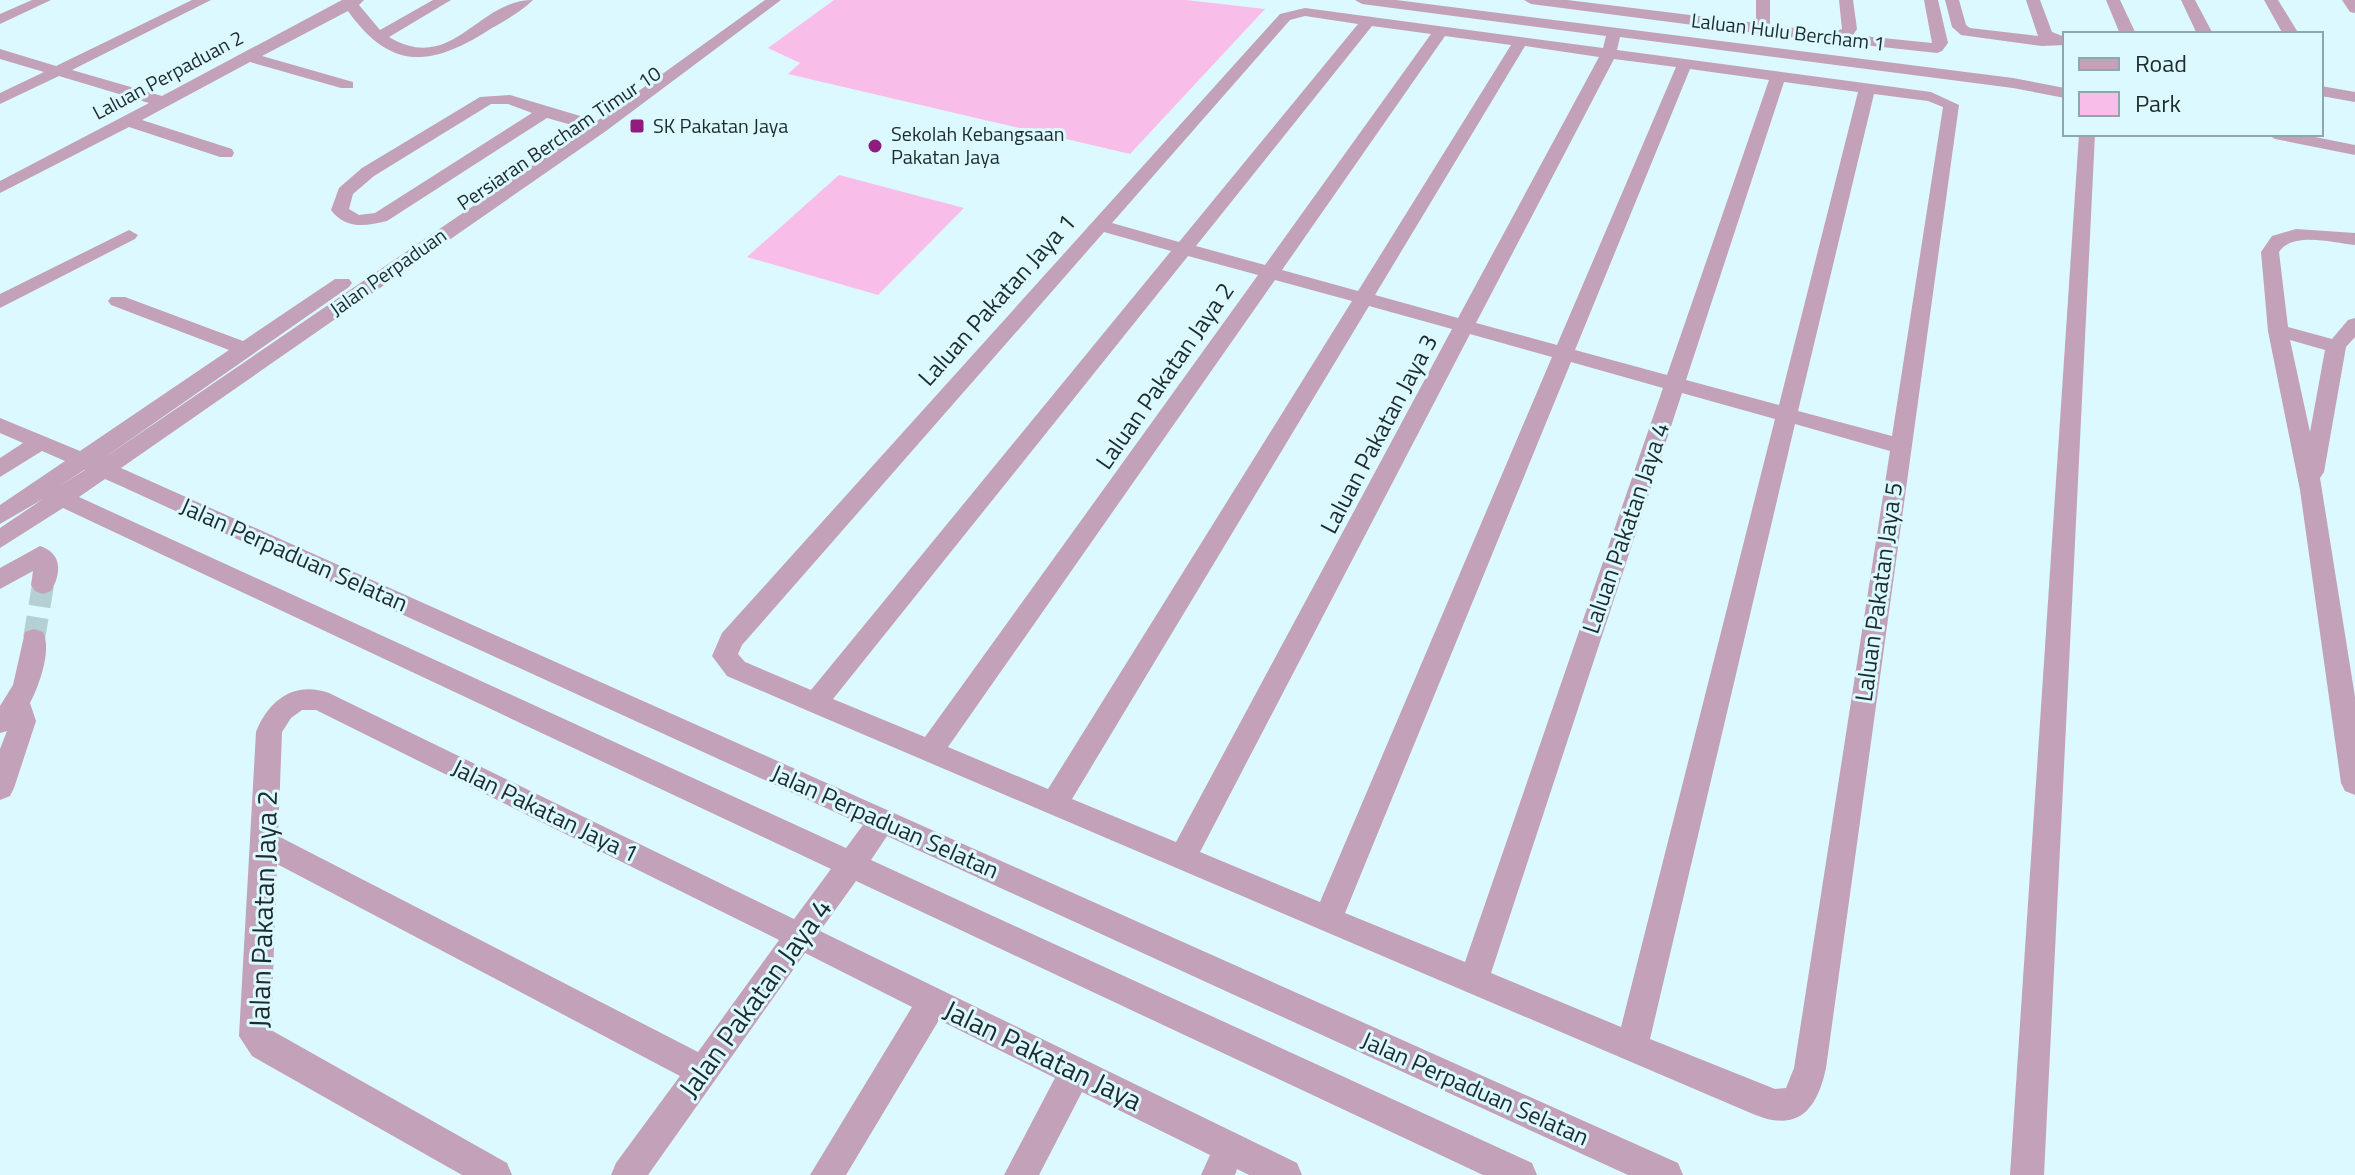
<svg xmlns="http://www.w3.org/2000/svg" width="2355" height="1175" viewBox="0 0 2355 1175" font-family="'Titillium Web',sans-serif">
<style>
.green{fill:#f8bee9}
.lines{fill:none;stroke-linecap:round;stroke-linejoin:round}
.minor-tunnel{stroke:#b5d0d4;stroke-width:22;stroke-dasharray:22 11;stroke-linecap:butt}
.minor{fill:#c2a1b9;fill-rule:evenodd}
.poi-dot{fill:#901d7d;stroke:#dbf9fe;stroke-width:3}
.labels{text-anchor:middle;stroke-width:6;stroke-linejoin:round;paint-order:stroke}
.far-street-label{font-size:20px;fill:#1d2b2d;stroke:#dbf9fe}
.far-poi-label{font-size:20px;fill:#1d2b2d;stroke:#dbf9fe;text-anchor:start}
.street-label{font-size:24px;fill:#1d2b2d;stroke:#dbf9fe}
.near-street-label{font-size:28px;fill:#1d2b2d;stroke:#dbf9fe}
</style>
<rect width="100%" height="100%" fill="#dbf9fe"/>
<g class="green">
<polygon points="834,0 1186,0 1265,9 1130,154 788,74 800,63 768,48"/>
<polygon points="839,175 964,208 878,295 747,257"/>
</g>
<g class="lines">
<polyline class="minor-tunnel" points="34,639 43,585"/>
<g class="minor">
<polygon points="32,0 51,0 0,24 0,14"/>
<path d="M192 0H211L72 70 162 96 342 0H364L359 5 380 30 433 0H451L389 37C453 75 477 0 533 0 522 11 506 20 492 28 433 66 392 73 348 11L262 56 353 82V88H341L250 62 142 120 232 149 234 153 232 157H220L129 127 0 193V181L149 103 59 76 0 104V93L44 72 0 59V49L56 66Z"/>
<path d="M765 0H781L606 131 121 468 1678 1163 1683 1175H1628L887 836 871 860 1532 1163 1537 1175H1483L856 881 820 931 1297 1163 1302 1175H1249L1237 1169 1235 1175H1201L1210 1155 1082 1092 1039 1175H1004L1055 1078 939 1020 846 1175H810L912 1007 805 953 648 1175H611L616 1163 680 1076 277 864 271 1030 507 1163 512 1175H462L252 1056 239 1036 256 732C269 700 294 681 329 693L794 919 831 869 63 508 0 548V528L43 499 0 524V505L65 461 42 451 0 477V458L23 443 0 433V418L80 451 229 350 111 305 108 301 111 297H125L243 341 335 279H349L352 283 349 287 101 460 586 129 547 118 387 221C366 226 346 230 331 210L339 188 362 168 480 97 510 95 597 121ZM491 104H508L532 113 375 213 359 215 349 209 353 194 374 176ZM84 470H85L58 487ZM105 479 123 487 863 825 846 848 79 497ZM302 710H316L779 940 698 1052 278 836 282 732 291 718Z"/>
<path d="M1355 0H1396L2013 78 2065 88V98L2013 88 1620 37 1617 50 1931 92 1959 105 1826 1068C1817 1110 1798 1133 1753 1114L806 710 727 676 712 656 722 633 1280 14 1305 8 1603 48 1606 36 1362 4ZM1305 16 1358 24 1179 242 1112 223 1290 20ZM1372 26 1431 34 1265 265 1196 246ZM1445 36 1511 45 1358 291 1282 270ZM1525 46 1599 57 1458 318 1375 295ZM1614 59 1676 67 1557 345 1476 323ZM1690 69 1769 80 1667 375 1575 350ZM1784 82 1858 92 1779 405 1686 380ZM1874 94 1928 101 1943 107 1892 436 1798 411ZM1104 232 1171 251 811 690 745 662 738 654 742 645ZM1188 256 1258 275 925 737 833 699ZM1275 280 1352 301 1048 789 948 747ZM1369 306 1452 329 1176 842 1072 799ZM1470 334 1552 357 1320 902 1200 852ZM1571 362 1663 388 1465 962 1345 913ZM1682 393 1775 419 1621 1027 1491 973ZM1795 424 1890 451 1794 1068 1786 1088 1775 1089 1650 1039Z"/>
<polygon points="1524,0 1567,0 1756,23 1756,0 1770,0 1770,25 1832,32 1842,29 1839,0 1853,0 1857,29 1853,35 1932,43 1924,0 1938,0 1948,43 1942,51 1937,53 1763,34 1531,4"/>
<polygon points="1945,0 1959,0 1966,25 1970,28 2038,36 2026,0 2040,0 2052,32 2065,37 2065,45 2042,46 1961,35 1952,27"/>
<polygon points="2106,0 2120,0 2136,34 2120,34"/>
<polygon points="2181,0 2195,0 2213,34 2197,34"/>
<polygon points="2264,0 2278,0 2299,34 2283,34"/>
<polygon points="2342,0 2355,0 2355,13 2350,12"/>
<polygon points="2321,86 2355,92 2355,102 2321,96"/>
<polygon points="2079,134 2095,134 2044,1175 2010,1175"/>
<polygon points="2267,134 2300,134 2355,145 2355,155 2275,139"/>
<path d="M2296 229 2355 233V245C2333 243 2293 231 2279 252L2288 327 2332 339 2348 320 2355 318V337L2346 347 2324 472 2320 478 2355 697V795L2345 791 2341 783 2300 490 2268 331 2261 252 2272 236ZM2290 340 2325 350 2310 432Z"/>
<polygon points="129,230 138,235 135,239 0,308 0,294"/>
<path d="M40 546C62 553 62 573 51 591L43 594 35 591 31 585 33 571 0 589V568Z"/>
<path d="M34 629 43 632C52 650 39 686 30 703L36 721 14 788 10 796 0 800V749L7 731 0 733V706L13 685 25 632Z"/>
</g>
</g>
<g class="poi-dot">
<rect x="629" y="118" width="16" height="16" rx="4"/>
<circle cx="875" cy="146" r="8"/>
</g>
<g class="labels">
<g class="far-street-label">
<text transform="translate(1788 32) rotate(7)" y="7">Laluan Hulu Bercham 1</text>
<text transform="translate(168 75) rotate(-28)" y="7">Laluan Perpaduan 2</text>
<text transform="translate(559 138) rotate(-34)" y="7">Persiaran Bercham Timur 10</text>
<text transform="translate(388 272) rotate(-35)" y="7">Jalan Perpaduan</text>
</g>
<g class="far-poi-label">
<text x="653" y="133">SK Pakatan Jaya</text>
<text x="891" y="141">Sekolah Kebangsaan<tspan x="891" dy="23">Pakatan Jaya</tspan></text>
</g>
<g class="street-label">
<text transform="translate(997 300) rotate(-48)" y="8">Laluan Pakatan Jaya 1</text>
<text transform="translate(1165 376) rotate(-55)" y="8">Laluan Pakatan Jaya 2</text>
<text transform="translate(1379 434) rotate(-62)" y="8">Laluan Pakatan Jaya 3</text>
<text transform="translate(1626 528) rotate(-71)" y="8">Laluan Pakatan Jaya 4</text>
<text transform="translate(294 555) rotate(24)" y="8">Jalan Perpaduan Selatan</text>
<text transform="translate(1879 592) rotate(-82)" y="8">Laluan Pakatan Jaya 5</text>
<text transform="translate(545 811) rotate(26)" y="8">Jalan Pakatan Jaya 1</text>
<text transform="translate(885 822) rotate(24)" y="8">Jalan Perpaduan Selatan</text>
<text transform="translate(1475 1089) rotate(24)" y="8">Jalan Perpaduan Selatan</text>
</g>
<g class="near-street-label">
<text transform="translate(263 909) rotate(-88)" y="10">Jalan Pakatan Jaya 2</text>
<text transform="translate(755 998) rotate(-54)" y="10">Jalan Pakatan Jaya 4</text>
<text transform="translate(1043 1055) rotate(26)" y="10">Jalan Pakatan Jaya</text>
</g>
</g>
<rect x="2063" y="32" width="260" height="104" fill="#dbf9fe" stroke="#8fa7aa" stroke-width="2"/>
<rect x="2079" y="58" width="40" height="12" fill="#c2a1b9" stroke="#8fa7aa" stroke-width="2"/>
<text x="2135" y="72" font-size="24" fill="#1d2b2d">Road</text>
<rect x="2079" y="92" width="40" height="24" fill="#f8bee9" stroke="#8fa7aa" stroke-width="2"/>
<text x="2135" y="112" font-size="24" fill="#1d2b2d">Park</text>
</svg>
